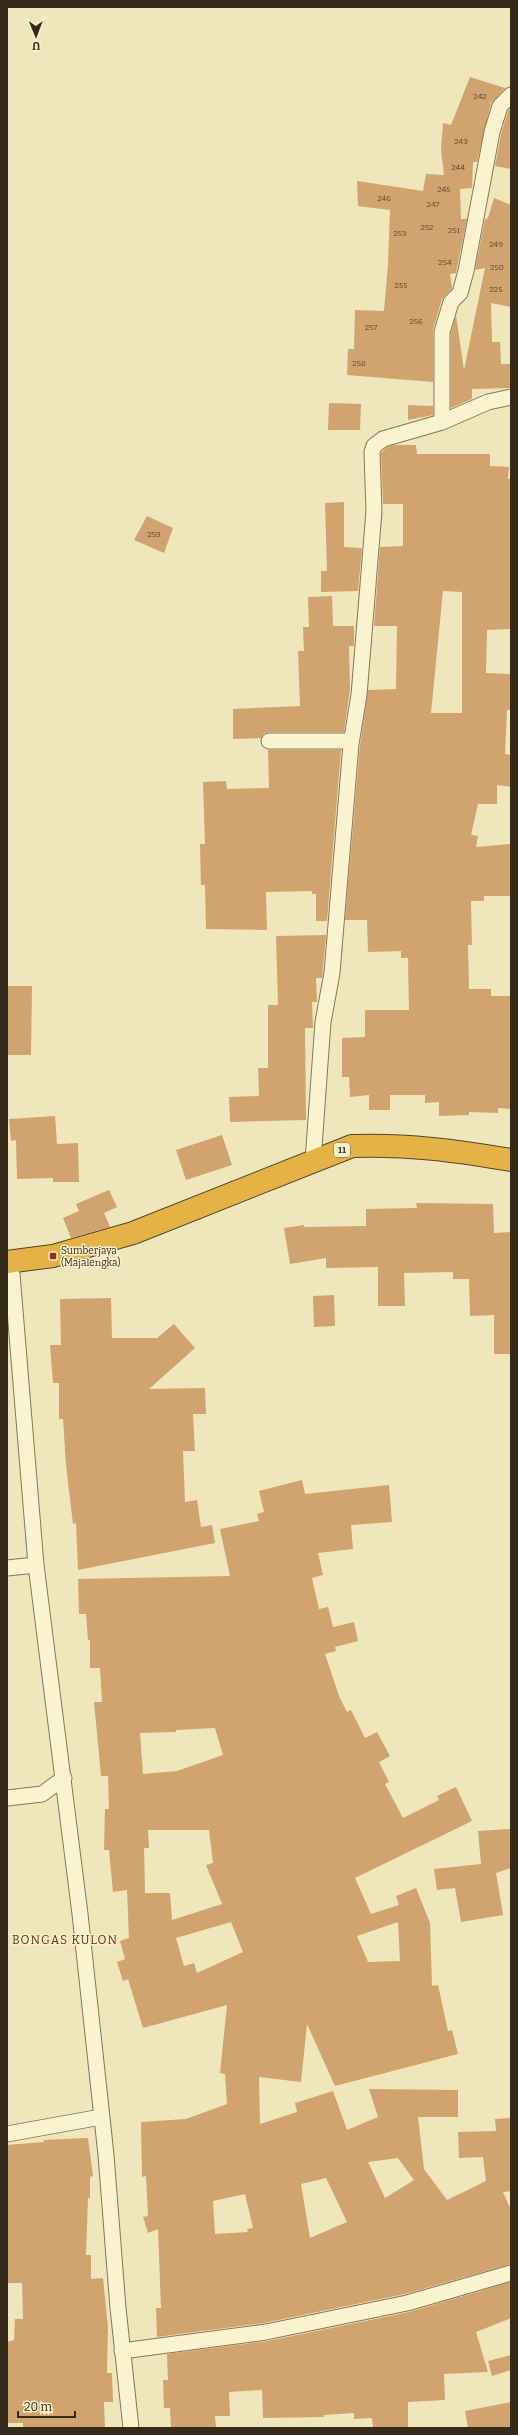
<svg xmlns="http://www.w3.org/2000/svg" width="518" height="2435" viewBox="0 0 518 2435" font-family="Bitter,serif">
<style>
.building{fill:#d0a36f;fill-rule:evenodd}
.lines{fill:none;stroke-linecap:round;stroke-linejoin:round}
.street-casing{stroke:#887655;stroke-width:17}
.highway-casing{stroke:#55432a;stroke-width:24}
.street{stroke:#faf3cf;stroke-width:15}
.highway{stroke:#e5b246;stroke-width:22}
.poi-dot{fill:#9a2f22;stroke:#f7f0cc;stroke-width:1.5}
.labels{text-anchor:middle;stroke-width:3;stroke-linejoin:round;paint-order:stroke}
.number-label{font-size:8px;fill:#5c492f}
.shield{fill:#f7f0cc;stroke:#70664f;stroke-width:1}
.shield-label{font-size:9px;font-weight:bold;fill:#362b1a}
.poi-label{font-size:10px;fill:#362b1a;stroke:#f7f0cc;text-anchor:start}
.quarter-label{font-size:12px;letter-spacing:1px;fill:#653118;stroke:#f7f0cc}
</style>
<rect width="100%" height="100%" fill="#f0e6bc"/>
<g class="building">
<polygon points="470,77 505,88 491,103 477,162 473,162 472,188 460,189 461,219 467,219 456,273 450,274 452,288 442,299 433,330 433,382 347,375 348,349 354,349 355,310 384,311 388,264 390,210 358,206 357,181 423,191 426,174 444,175 441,150 443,123 451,125"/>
<polygon points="511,108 511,169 495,166 501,134 508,111"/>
<polygon points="494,198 511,205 511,307 491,303 492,342 500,342 501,364 511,364 511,388 472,389 472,399 451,408 451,333 456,315 464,370 485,268 475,270 485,219 488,218"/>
<polygon points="329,403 361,404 360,430 328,430"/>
<polygon points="408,405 433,406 433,415 408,420"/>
<path d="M394 445H416L417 454H490V466L509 467 508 479H511V629L487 630 486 673 511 674V710H507L505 754 511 755V787L497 785V804H478L471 835 478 836 476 847 511 844V896H484V901H471L472 945H468L469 989H491V996H511V1109L498 1108V1113L469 1112V1115L439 1116V1102L425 1103V1095H390V1110H369V1095L350 1097 349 1077H342V1038L365 1037V1010H409L408 958H401V951L368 952 367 920H345L360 745 368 690 396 689 397 626H374L380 547 403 546V504H383L381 453 387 447ZM443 591 462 592V713H431Z"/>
<polygon points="344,502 344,547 362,548 358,591 321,592 321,571 327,571 325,503"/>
<polygon points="147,516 173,528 164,553 134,540"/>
<polygon points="332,596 333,626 354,626 354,646 349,646 350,690 344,732 269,732 264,733 261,738 233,739 233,709 300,706 298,651 304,651 303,627 309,627 308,597"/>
<polygon points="268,750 341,750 327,921 316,921 316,894 312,894 312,891 266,892 267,930 206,929 205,885 201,885 200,844 205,844 203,782 226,781 227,789 269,788"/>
<polygon points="326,935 322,978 316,978 317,1002 312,1002 313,1028 305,1028 306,1120 230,1122 229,1097 259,1096 258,1068 268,1068 268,1005 278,1005 276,936"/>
<polygon points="7,986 32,986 31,1055 7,1055"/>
<polygon points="55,1116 57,1144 78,1143 79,1182 53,1182 53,1178 17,1179 16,1140 11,1141 9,1119"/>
<polygon points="222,1135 232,1165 186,1180 176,1150"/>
<polygon points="109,1190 117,1207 104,1213 110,1227 71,1238 63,1218 79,1211 76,1204"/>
<polygon points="416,1203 493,1204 494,1233 511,1232 511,1354 494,1354 494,1315 470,1316 469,1279 453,1279 453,1272 404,1273 405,1306 378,1306 378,1267 326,1268 326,1258 290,1264 284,1228 304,1225 304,1227 366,1226 366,1209 417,1208"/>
<polygon points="334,1295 335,1326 314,1327 313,1296"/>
<polygon points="111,1298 112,1338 157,1338 174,1324 195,1348 149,1389 205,1388 206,1414 193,1414 195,1451 183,1451 185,1502 197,1500 201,1527 212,1525 215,1543 78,1570 76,1523 73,1524 66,1465 63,1419 59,1419 59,1383 53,1383 50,1345 61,1345 60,1299"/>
<path d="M302 1480 305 1494 389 1485 392 1522 351 1525 353 1549 318 1553 323 1575 312 1578 319 1609 328 1607 333 1627 354 1622 358 1641 335 1647 336 1651 325 1654 339 1696 347 1712 351 1710 365 1738 377 1732 390 1756 379 1762 389 1782 385 1784 403 1818 439 1800 437 1796 456 1787 472 1821 355 1878 371 1914 399 1905 396 1896 416 1888 430 1923 432 1986 438 1985 448 2031 452 2030 458 2054 335 2086 307 2024 301 2082 259 2077 260 2124 297 2112 295 2103 333 2091 347 2130 378 2117 369 2089 458 2090V2117H418L424 2169 447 2200 486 2181 483 2157 459 2158 458 2132 496 2131 495 2119 511 2118V2191L503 2192 511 2210V2264L405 2294 264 2323 157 2337 156 2308H161L158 2229 148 2233 143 2217 148 2216 146 2176 142 2177 141 2122 186 2119 227 2104 225 2074 220 2073 227 2005 143 2028 128 1979 123 1981 117 1962 125 1959 120 1941 129 1938 127 1890 113 1892 109 1850H104L105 1809H109L108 1776H101L94 1702H102L100 1668H90V1640H88L86 1614H79L78 1579 230 1576 220 1529 259 1521 257 1514 264 1512 259 1491ZM215 1728 223 1755 177 1771 143 1774 140 1733 176 1732V1730ZM148 1830H209L213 1863 206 1865 222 1904 172 1920 170 1893H145L144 1848H149ZM231 1922 243 1952 197 1973 194 1963 184 1966 176 1938ZM398 1922 400 1961 368 1962 357 1936ZM398 2158 414 2180 385 2198 368 2162ZM326 2178 347 2222 310 2238 301 2184ZM245 2194 253 2228 247 2229 248 2232 215 2234 213 2201Z"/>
<polygon points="511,1829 511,1868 496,1873 503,1915 461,1922 455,1888 437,1890 434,1869 481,1864 478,1831"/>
<polygon points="88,2138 93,2176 90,2177 90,2198 88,2198 86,2255 91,2255 91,2279 103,2278 108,2327 107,2373 112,2373 113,2402 104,2402 105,2428 23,2428 23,2423 7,2423 7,2342 14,2340 15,2319 23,2319 22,2283 7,2283 7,2145 44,2142 43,2140"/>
<polygon points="511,2282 511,2318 476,2332 488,2372 444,2374 445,2400 408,2402 408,2428 373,2428 372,2418 354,2419 354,2413 324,2415 324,2417 263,2418 262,2390 229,2392 230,2416 215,2416 216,2428 171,2428 170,2408 164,2408 163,2380 168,2380 167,2354 268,2341 409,2312"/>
<polygon points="511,2355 511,2370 492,2376 488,2361"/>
<polygon points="511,2402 511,2428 468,2428 465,2411"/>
</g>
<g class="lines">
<defs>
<g id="street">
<polyline points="442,422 442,332 451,302 460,293 466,271 492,132 500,106 511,95"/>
<polyline points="269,741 351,741"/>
<polyline points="313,1161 323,1022 332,973 351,744 359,695 374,511 372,452 374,446 383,439 442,422 488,402 511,397"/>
<polyline points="11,1262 36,1565 80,1914 106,2155 118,2308 131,2428"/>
<polyline points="7,1568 36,1565"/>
<polyline points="7,1798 42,1794 64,1778"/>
<polyline points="7,2134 101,2117"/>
<polyline points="122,2351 266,2332 407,2303 511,2273"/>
</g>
<path id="highway" d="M7 1262 53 1256 133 1233 352 1146C407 1144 458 1151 511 1160"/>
</defs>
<use href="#street" class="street-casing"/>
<use href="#highway" class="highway-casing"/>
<use href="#street" class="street"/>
<use href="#highway" class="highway"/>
</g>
<rect class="poi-dot" x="49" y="1252" width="8" height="8" rx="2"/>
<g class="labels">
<g class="number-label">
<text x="480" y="99">242</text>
<text x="461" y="144">243</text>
<text x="458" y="170">244</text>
<text x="444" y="192">245</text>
<text x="384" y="201">246</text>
<text x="433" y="207">247</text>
<text x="427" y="230">252</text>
<text x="454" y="233">251</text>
<text x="400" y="236">253</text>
<text x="496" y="247">249</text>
<text x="445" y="265">254</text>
<text x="497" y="270">250</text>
<text x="401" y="288">255</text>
<text x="496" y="292">225</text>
<text x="416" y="324">256</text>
<text x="371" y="330">257</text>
<text x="359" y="366">258</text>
<text x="154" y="537">259</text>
</g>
<rect class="shield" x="334" y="1143" width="16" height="14" rx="3"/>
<g class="shield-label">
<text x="342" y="1153">11</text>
</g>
<g class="poi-label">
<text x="61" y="1254">Sumberjaya<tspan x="61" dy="12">(Majalengka)</tspan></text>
</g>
<g class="quarter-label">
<text x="65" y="1944">BONGAS KULON</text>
</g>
</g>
<rect width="518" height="2435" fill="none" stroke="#362b1a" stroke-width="16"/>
<g transform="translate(36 36) rotate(179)" stroke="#f7f0cc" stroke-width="3" paint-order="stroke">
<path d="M0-3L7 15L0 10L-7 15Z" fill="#362b1a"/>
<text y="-6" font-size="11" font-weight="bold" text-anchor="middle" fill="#362b1a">U</text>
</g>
<path d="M18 2411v6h57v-6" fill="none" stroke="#362b1a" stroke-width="2"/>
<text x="24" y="2411" font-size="12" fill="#362b1a" stroke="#f7f0cc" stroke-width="3" paint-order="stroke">20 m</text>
</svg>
